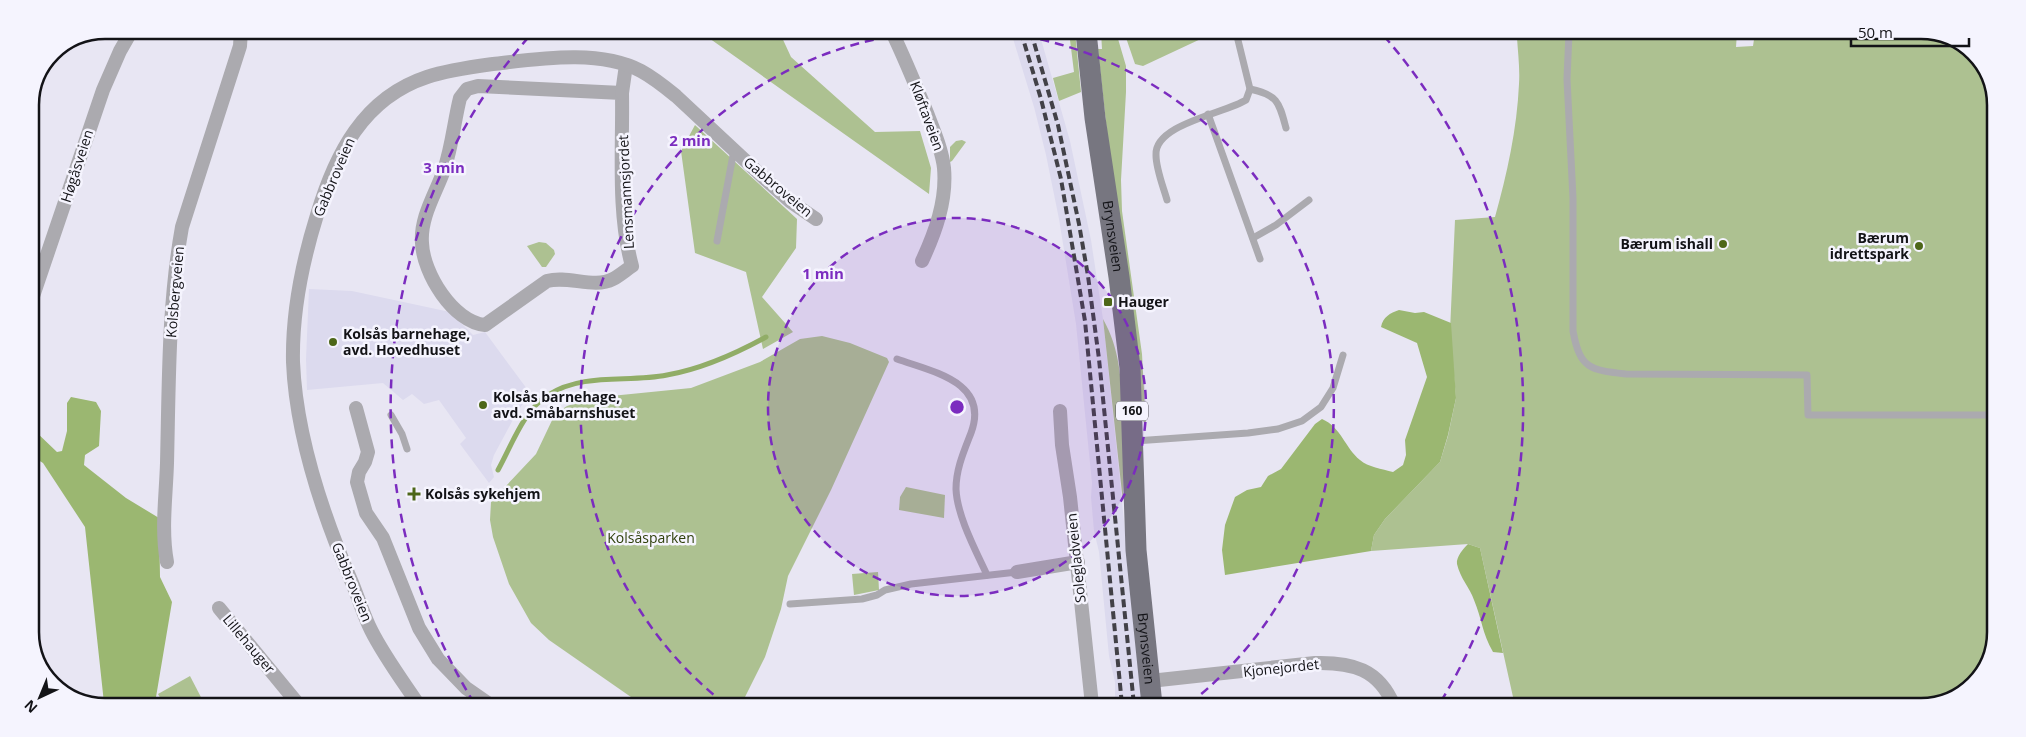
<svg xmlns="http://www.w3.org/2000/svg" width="2026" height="737" viewBox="0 0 2026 737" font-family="'Open Sans',sans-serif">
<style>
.built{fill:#dcdaee}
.green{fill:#adc191}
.forest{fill:#9bb771}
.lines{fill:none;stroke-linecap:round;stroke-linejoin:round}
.stream{stroke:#91ad67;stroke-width:5}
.lane{stroke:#abaaaf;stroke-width:7}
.street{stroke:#abaaaf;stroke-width:14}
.primary{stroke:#777680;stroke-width:21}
.rail{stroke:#424147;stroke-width:4;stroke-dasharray:8 4;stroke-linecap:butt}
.ring{fill:none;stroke:#7b2cbf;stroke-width:2.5;stroke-dasharray:9 6}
.poi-dot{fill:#4d6719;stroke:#f5f4fe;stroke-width:2}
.labels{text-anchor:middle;stroke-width:5;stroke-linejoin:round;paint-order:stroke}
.shield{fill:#f5f4fe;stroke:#57565c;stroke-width:1}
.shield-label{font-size:12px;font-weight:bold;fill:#131317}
.street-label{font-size:14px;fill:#131317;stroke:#f5f4fe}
.poi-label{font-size:14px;font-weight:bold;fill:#131317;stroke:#f5f4fe;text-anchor:start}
.park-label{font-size:14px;fill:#2f400c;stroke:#f5f4fe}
.rim{fill:none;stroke:#131317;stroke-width:2.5}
.centre{fill:#7b2cbf;stroke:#f5f4fe;stroke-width:2.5}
.ring-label{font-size:15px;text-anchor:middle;font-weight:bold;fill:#7b2cbf;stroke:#f5f4fe;stroke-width:5;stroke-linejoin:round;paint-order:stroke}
</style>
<rect width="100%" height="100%" fill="#e8e6f3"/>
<g class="built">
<polygon points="1011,32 1039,32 1070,141 1091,240 1103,319 1143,705 1115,705 1115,682 1109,656 1099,552 1094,531 1091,497 1092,483 1076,324 1059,219 1046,155 1034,107"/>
<polygon points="309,289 352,291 450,312 473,335 485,332 530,393 516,414 494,455 491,465 494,477 489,483 460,444 466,438 439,400 424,404 412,394 403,400 383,383 307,390 306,359"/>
</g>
<g class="green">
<polygon points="699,31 779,31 791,57 875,132 920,131 931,168 929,194"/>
<polygon points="1069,32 1075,32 1081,92 1059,101 1053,78 1074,72"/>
<polygon points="1101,32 1116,32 1126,66 1126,92 1121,180 1122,211 1142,354 1146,425 1141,418 1115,206 1098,49 1102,49"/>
<polygon points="1124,32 1190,32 1205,37 1143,66 1135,64"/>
<path d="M1507 33H1737L1736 47 1753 46 1755 33 1945 34 1980 59 1996 100 1992 656 1967 692 1922 707 1515 706 1480 548 1468 544 1371 551 1374 535 1385 519 1440 462 1448 436 1456 398 1450 331 1455 220 1495 217C1507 174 1517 129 1519 84 1520 69 1518 53 1517 38Z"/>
<polygon points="695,125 797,219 796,248 762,297 793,332 763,349 746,272 695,253 681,151"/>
<polygon points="962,140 966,142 952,161 950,162 950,147 956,141"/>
<polygon points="539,242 546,243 554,250 555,254 546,267 542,267 527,246"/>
<path d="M1103 319C1120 349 1121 379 1123 413 1124 443 1124 472 1123 502Z"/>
<polygon points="822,336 850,343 887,358 889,362 831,490 788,576 781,609 765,657 741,705 641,704 549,640 531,623 509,584 493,537 490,520 491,502 536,454 555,414 567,406 591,398 691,388 760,362 800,339"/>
<polygon points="906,487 945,495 944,518 899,510 900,497"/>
<polygon points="878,572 879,590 854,595 852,574"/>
<polygon points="190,676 204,703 163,703 158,694"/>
</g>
<g class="forest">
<path d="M1399 310 1415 313 1424 312 1451 323 1456 398 1448 435 1440 462 1385 519 1374 535 1371 551 1225 575 1222 550 1225 525 1235 497 1247 490 1261 487 1268 476 1281 469 1315 424 1322 419C1341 427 1345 448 1360 460 1368 467 1382 469 1393 472L1403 465 1406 455 1405 440 1427 377 1417 343 1381 327C1383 317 1390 313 1399 310Z"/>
<polygon points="71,397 96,402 101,411 99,446 85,455 84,465 126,498 159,518 160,577 172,602 155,703 104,703 85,527 43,463 30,455 30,430 34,430 57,452 62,451 67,431 67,403"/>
<path d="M1468 544 1480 548 1503 653 1493 652C1482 633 1482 619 1474 600 1470 588 1460 578 1457 564 1456 557 1463 549 1468 544Z"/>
</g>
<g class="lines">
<path class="stream" d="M498 470C512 445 523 411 548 395 584 372 628 383 667 375 701 369 735 354 766 337"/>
<g class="lane">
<path d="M1569 33 1567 79 1573 198V331C1580 369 1590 370 1626 374L1807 375 1808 415H1994"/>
<path d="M1250 89C1278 95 1279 102 1286 128"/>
<polyline points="1208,114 1260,259"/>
<path d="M1167 200C1163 186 1156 169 1156 155 1154 124 1226 113 1246 100L1250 89 1236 32"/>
<polyline points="1253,238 1276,225 1309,200"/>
<polyline points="717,241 734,150"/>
<path d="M897 359C933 372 990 382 971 433 964 451 956 469 956 489 957 516 976 551 987 575"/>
<polyline points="391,415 402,434 407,449"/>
<polyline points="1135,441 1248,433 1278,429 1302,421 1321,407 1333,388 1343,355"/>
<polyline points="790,604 862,599 877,595 885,590 911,584 1017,572"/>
</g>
<g class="street">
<path d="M892 32C905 59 916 86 927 113 934 131 942 150 944 168 947 201 935 233 922 261"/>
<path d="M478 86 622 93C623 149 617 212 632 266 626 270 619 276 613 279 594 289 568 275 547 281L485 325C453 322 423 273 422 243 420 217 436 193 444 170 452 147 454 122 460 98L467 89Z"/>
<polyline points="622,93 626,65"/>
<polyline points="30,305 103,90 120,51 132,30"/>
<polyline points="356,408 368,452 365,462 359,472 357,482 366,513 383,538 419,628 438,659 466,688 489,704"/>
<polyline points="1060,411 1062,445 1070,497 1092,705"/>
<path d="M167 562C161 529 166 497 167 463 169 384 168 305 182 227L240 46 241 30"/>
<polyline points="1017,572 1078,562"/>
<polyline points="219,608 298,704"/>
<path d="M1150 681 1315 663C1352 662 1379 669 1394 706"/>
<path d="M418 704C402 680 384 656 371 630 364 616 359 600 353 585 324 518 296 435 293 362 292 311 302 263 317 215 335 155 363 98 427 77 448 70 471 67 493 64 538 59 599 49 641 71 654 78 665 87 676 96L764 178 791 202 816 219"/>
</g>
<path class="primary" id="s1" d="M1086 32 1095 118 1119 277 1130 368 1136 550 1152 705"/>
<g class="rail">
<polyline points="1021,32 1041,99 1061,179 1085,321 1122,705"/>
<polyline points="1031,32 1058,125 1079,224 1088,276 1099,359 1134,705"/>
</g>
</g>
<circle cx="957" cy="407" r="189" fill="#7b2cbf" fill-opacity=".12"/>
<g class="ring">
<circle cx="957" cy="407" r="189"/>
<path d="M725 704A377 377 0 0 1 921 32M996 32A377 377 0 0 1 1189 704"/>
<path d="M474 703A566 566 0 0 1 533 32M1384 36A566 566 0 0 1 1440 703"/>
</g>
<g class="poi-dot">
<circle cx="1723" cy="244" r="5"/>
<circle cx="1919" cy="246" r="5"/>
<rect x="1103" y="297" width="10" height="10" rx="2.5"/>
<circle cx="333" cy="342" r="5"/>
<circle cx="483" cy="405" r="5"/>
<path d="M411.5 486.5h5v5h5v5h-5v5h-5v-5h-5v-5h5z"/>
</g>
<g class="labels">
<rect class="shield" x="1116" y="401.5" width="32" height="19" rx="4"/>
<g class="shield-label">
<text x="1132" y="415">160</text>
</g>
<g class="street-label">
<text transform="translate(927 116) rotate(70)" y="5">Kløftaveien</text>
<text transform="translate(77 166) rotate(-72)" y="5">Høgåsveien</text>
<text transform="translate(334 177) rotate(-67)" y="5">Gabbroveien</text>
<text transform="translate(778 187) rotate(40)" y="5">Gabbroveien</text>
<text transform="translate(626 192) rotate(-93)" y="5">Lensmannsjordet</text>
<text dy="5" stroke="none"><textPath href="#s1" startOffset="206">Brynsveien</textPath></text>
<text transform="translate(175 292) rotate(-85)" y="5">Kolsbergveien</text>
<text transform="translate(1076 558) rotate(-96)" y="5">Solegladveien</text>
<text transform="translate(352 582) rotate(68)" y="5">Gabbroveien</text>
<text transform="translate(249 644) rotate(50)" y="5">Lillehauger</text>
<text dy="5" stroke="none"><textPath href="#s1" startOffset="620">Brynsveien</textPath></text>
<text transform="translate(1281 668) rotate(-6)" y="5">Kjonejordet</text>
</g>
<g class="poi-label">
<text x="1909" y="243" text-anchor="end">Bærum<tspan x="1909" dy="16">idrettspark</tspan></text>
<text x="1713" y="249" text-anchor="end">Bærum ishall</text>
<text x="1118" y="307">Hauger</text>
<text x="343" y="339">Kolsås barnehage,<tspan x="343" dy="16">avd. Hovedhuset</tspan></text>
<text x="493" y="402">Kolsås barnehage,<tspan x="493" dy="16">avd. Småbarnshuset</tspan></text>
<text x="425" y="499">Kolsås sykehjem</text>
</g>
<g class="park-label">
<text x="651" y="543">Kolsåsparken</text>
</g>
</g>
<path d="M0 0H2026V737H0ZM105 39H1921A66 66 0 0 1 1987 105V632A66 66 0 0 1 1921 698H105A66 66 0 0 1 39 632V105A66 66 0 0 1 105 39Z" fill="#f5f4fe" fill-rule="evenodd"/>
<path class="rim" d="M105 39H1921A66 66 0 0 1 1987 105V632A66 66 0 0 1 1921 698H105A66 66 0 0 1 39 632V105A66 66 0 0 1 105 39Z"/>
<circle cx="957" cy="407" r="8" class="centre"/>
<g class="ring-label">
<text x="690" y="146">2 min</text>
<text x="444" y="173">3 min</text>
<text x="823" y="279">1 min</text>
</g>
<g transform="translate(40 697) rotate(224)" stroke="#f5f4fe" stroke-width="4" paint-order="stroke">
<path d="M0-4L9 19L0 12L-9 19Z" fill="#131317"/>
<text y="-8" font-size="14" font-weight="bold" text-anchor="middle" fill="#131317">N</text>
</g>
<path d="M1851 38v8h118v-8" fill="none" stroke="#131317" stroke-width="2.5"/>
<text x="1858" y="38" font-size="15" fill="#131317" stroke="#f5f4fe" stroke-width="4" paint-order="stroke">50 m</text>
</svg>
